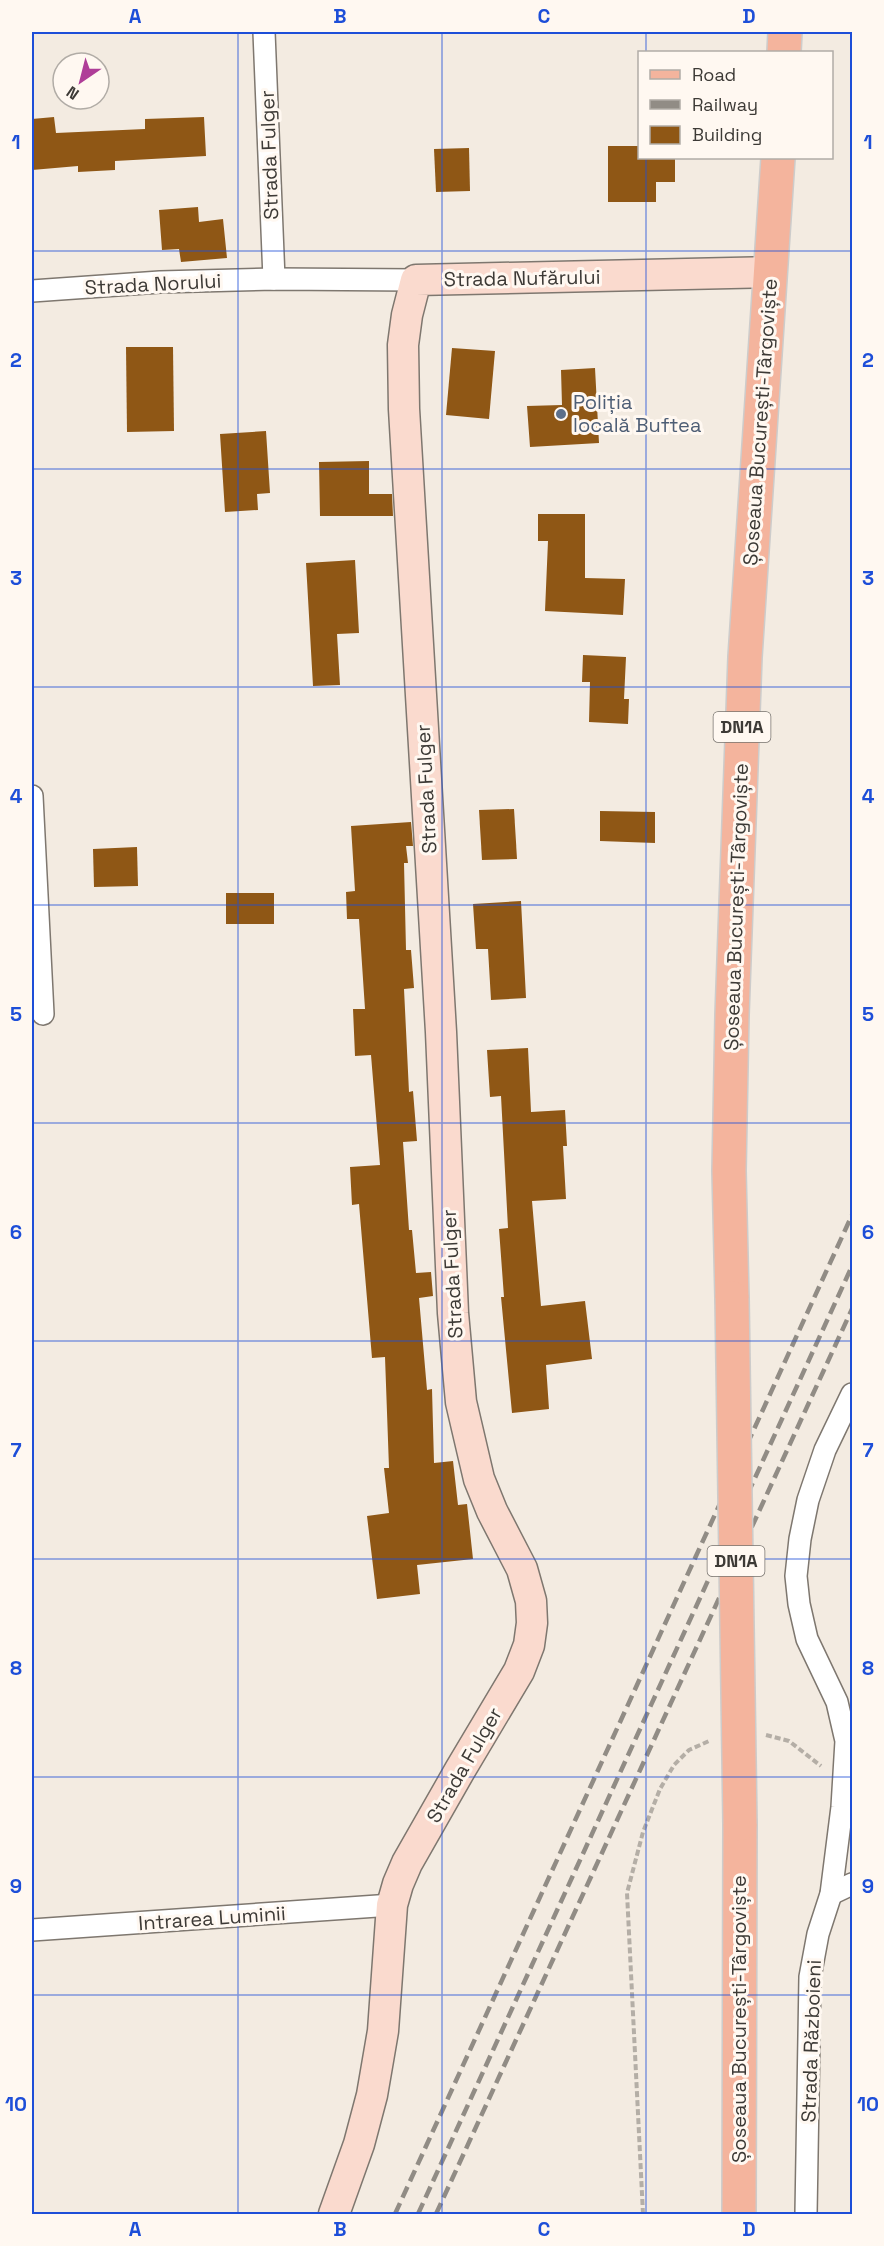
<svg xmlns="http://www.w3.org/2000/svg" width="884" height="2246" viewBox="0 0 884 2246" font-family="'Space Grotesk',sans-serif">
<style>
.building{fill:#8f5715}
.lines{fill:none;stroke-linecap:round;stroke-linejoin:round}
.street-casing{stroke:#7e776f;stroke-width:24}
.secondary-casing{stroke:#7e776f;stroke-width:33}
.primary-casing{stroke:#cdcccb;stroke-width:36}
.path{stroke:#b4aea6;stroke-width:4;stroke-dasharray:6 3;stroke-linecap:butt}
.street{stroke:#fff;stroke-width:21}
.secondary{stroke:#fadace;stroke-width:30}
.primary{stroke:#f4b49d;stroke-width:33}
.rail{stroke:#918c85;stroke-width:4.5;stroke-dasharray:12 6;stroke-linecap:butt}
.primary-bridge-casing{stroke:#cdcccb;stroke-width:36;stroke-linecap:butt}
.primary-bridge{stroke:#f4b49d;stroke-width:33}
.grid{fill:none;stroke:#1d4ed8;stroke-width:1.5;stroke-opacity:0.55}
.service-dot{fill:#5c6f8a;stroke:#fff8f1;stroke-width:2}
.labels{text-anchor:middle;stroke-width:6;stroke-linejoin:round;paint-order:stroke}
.shield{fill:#fff8f1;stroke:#77736e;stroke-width:1.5}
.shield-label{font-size:18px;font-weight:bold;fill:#3d3a36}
.street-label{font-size:20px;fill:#3d3a36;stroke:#fff8f1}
.service-label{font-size:20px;fill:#4e5e75;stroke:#fff8f1;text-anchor:start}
.neatline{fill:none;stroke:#1d4ed8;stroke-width:2}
.grid-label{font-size:20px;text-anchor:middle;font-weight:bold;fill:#1d4ed8}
</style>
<rect width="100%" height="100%" fill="#f3ebe1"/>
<g class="building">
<polygon points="54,117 56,133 145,129 145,119 204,117 206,156 115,161 115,170 78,172 78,166 32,170 32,119"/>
<polygon points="608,146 639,146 639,158 675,158 675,182 656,182 656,202 608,202"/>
<polygon points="469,148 470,191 436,192 434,149"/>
<polygon points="198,207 199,222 223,219 227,258 181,262 179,249 162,250 159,210"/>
<polygon points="126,347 173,347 174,431 127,432"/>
<polygon points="452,348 495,351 489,419 446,415"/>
<polygon points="595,368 599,443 530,447 527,406 562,405 561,370"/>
<polygon points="266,431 270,493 257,494 258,510 225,512 220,434"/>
<polygon points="369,461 369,494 392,494 393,516 320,516 319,462"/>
<polygon points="538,514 585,514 585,578 625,579 623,615 545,611 548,541 538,541"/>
<polygon points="355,560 359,633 337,634 340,685 313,686 306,563"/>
<polygon points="583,655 626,657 624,699 629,699 628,724 589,722 590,682 582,682"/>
<polygon points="514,809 517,859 482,860 479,810"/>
<polygon points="600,811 655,812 655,843 600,841"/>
<polygon points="411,822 413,846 406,846 408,863 404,863 406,950 411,950 414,988 404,989 409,1092 413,1091 417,1141 403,1142 409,1230 412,1230 416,1273 431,1272 433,1296 419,1298 427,1390 432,1389 434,1463 453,1461 458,1505 467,1504 473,1559 417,1565 420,1594 377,1599 367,1516 389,1513 384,1468 389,1468 385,1357 372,1358 359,1204 352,1205 350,1167 380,1165 371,1055 355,1056 353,1009 365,1009 359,919 347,919 346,892 355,891 351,826"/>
<polygon points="137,847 138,886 94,887 93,849"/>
<rect x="226" y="893" width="48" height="31"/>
<polygon points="521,901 526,998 491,1000 488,949 476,949 473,904"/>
<polygon points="528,1048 531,1112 565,1110 567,1146 563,1146 566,1199 532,1201 541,1306 585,1301 592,1359 546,1365 549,1409 512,1413 501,1297 504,1297 499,1229 508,1228 501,1096 490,1097 487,1050"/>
</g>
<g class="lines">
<defs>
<g id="street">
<polyline points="264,32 274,279"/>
<polyline points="32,291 160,282 274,279 416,280"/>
<polyline points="32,796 43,1014"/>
<polyline points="831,1894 852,1884"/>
<polyline points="32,1930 392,1905"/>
<polyline points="806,2214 810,1977 818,1934 831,1894 842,1807 846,1741 837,1702 807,1639 799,1604 796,1576 800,1539 808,1500 825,1450 852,1394"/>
</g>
<polyline id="secondary" points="334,2214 359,2144 372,2095 383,2031 392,1905 398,1884 407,1863 460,1770 519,1671 529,1645 532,1623 531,1601 522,1569 492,1511 479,1479 461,1402 453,1313 441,1032 404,409 403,345 407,315 416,280 770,272"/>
<g id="primary">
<polyline points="784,52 785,32"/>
<polyline points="732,1298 729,1171 732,1015 745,657 778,158"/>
<polyline points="739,2214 740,1824"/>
</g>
</defs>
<use href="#street" class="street-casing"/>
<use href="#secondary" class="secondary-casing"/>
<use href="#primary" class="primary-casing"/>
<g class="path">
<polyline points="766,1735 789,1741 821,1766"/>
<polyline points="643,2214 627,1893 643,1832 660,1789 674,1765 689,1750 709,1741"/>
</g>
<use href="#street" class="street"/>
<use href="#secondary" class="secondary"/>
<use href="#primary" class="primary"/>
<g class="rail">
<polyline points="395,2214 852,1215"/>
<polyline points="418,2214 852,1266"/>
<polyline points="436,2214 852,1309"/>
</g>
<defs>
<polyline id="primary-bridge" points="732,1298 740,1824"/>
</defs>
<use href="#primary-bridge" class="primary-bridge-casing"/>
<use href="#primary-bridge" class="primary-bridge"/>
</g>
<path class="grid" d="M238 32V2214M442 32V2214M646 32V52M646 158V2214M32 251H852M32 469H852M32 687H852M32 905H852M32 1123H852M32 1341H852M32 1559H852M32 1777H852M32 1995H852"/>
<circle class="service-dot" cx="561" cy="414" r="6"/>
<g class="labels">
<g class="shield">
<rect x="713.5" y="712" width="57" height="30" rx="4.5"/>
<rect x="707.5" y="1546" width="57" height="30" rx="4.5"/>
</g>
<g class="shield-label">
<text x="742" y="733">DN1A</text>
<text x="736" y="1567">DN1A</text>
</g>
<g class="street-label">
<text transform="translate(269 155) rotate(-92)" y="7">Strada Fulger</text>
<text transform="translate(522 278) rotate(-1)" y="7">Strada Nufărului</text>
<text transform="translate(153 284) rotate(-3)" y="7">Strada Norului</text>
<text transform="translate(760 422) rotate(-86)" y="7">Șoseaua București-Târgoviște</text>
<text transform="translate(426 789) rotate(-93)" y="7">Strada Fulger</text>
<text transform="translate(736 907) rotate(-88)" y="7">Șoseaua București-Târgoviște</text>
<text transform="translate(452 1274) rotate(-93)" y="7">Strada Fulger</text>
<text transform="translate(464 1765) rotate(-60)" y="7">Strada Fulger</text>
<text transform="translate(212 1918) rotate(-4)" y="7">Intrarea Luminii</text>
<text transform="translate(739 2019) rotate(-90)" y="7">Șoseaua București-Târgoviște</text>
<text transform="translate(811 2041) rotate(-88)" y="7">Strada Războieni</text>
</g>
<g class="service-label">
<text x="573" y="409">Poliția<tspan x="573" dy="23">locală Buftea</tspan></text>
</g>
</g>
<rect width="884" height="2246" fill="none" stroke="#fff8f1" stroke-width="66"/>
<rect x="638" y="51" width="195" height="108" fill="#fff8f1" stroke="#b1aca6" stroke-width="1.5"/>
<rect x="650" y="70" width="30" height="9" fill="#f4b49d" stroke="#b1aca6" stroke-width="1.5"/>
<text x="692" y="81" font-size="18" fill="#3d3a36">Road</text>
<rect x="650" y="100" width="30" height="9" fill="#918c85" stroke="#b1aca6" stroke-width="1.5"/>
<text x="692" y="111" font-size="18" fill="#3d3a36">Railway</text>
<rect x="650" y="126" width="30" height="18" fill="#8f5715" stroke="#b1aca6" stroke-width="1.5"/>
<text x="692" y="141" font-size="18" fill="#3d3a36">Building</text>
<g transform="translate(81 81) rotate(215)"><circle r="28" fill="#fff8f1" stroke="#b1aca6" stroke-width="1.5"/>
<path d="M0-4.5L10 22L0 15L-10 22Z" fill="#af3d98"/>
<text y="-9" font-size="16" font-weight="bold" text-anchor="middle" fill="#3d3a36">N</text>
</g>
<rect x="33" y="33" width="818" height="2180" class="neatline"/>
<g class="grid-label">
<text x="135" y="23">A</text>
<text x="340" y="23">B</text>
<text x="544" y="23">C</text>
<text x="749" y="23">D</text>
<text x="16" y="149">1</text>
<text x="868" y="149">1</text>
<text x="16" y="367">2</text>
<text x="868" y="367">2</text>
<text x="16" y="585">3</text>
<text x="868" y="585">3</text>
<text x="16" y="803">4</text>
<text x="868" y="803">4</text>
<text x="16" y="1021">5</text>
<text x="868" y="1021">5</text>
<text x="16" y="1239">6</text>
<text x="868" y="1239">6</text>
<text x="16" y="1457">7</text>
<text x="868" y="1457">7</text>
<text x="16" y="1675">8</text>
<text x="868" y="1675">8</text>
<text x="16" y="1893">9</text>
<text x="868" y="1893">9</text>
<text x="16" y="2111">10</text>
<text x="868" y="2111">10</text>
<text x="135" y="2236">A</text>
<text x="340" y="2236">B</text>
<text x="544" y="2236">C</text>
<text x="749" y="2236">D</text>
</g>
</svg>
